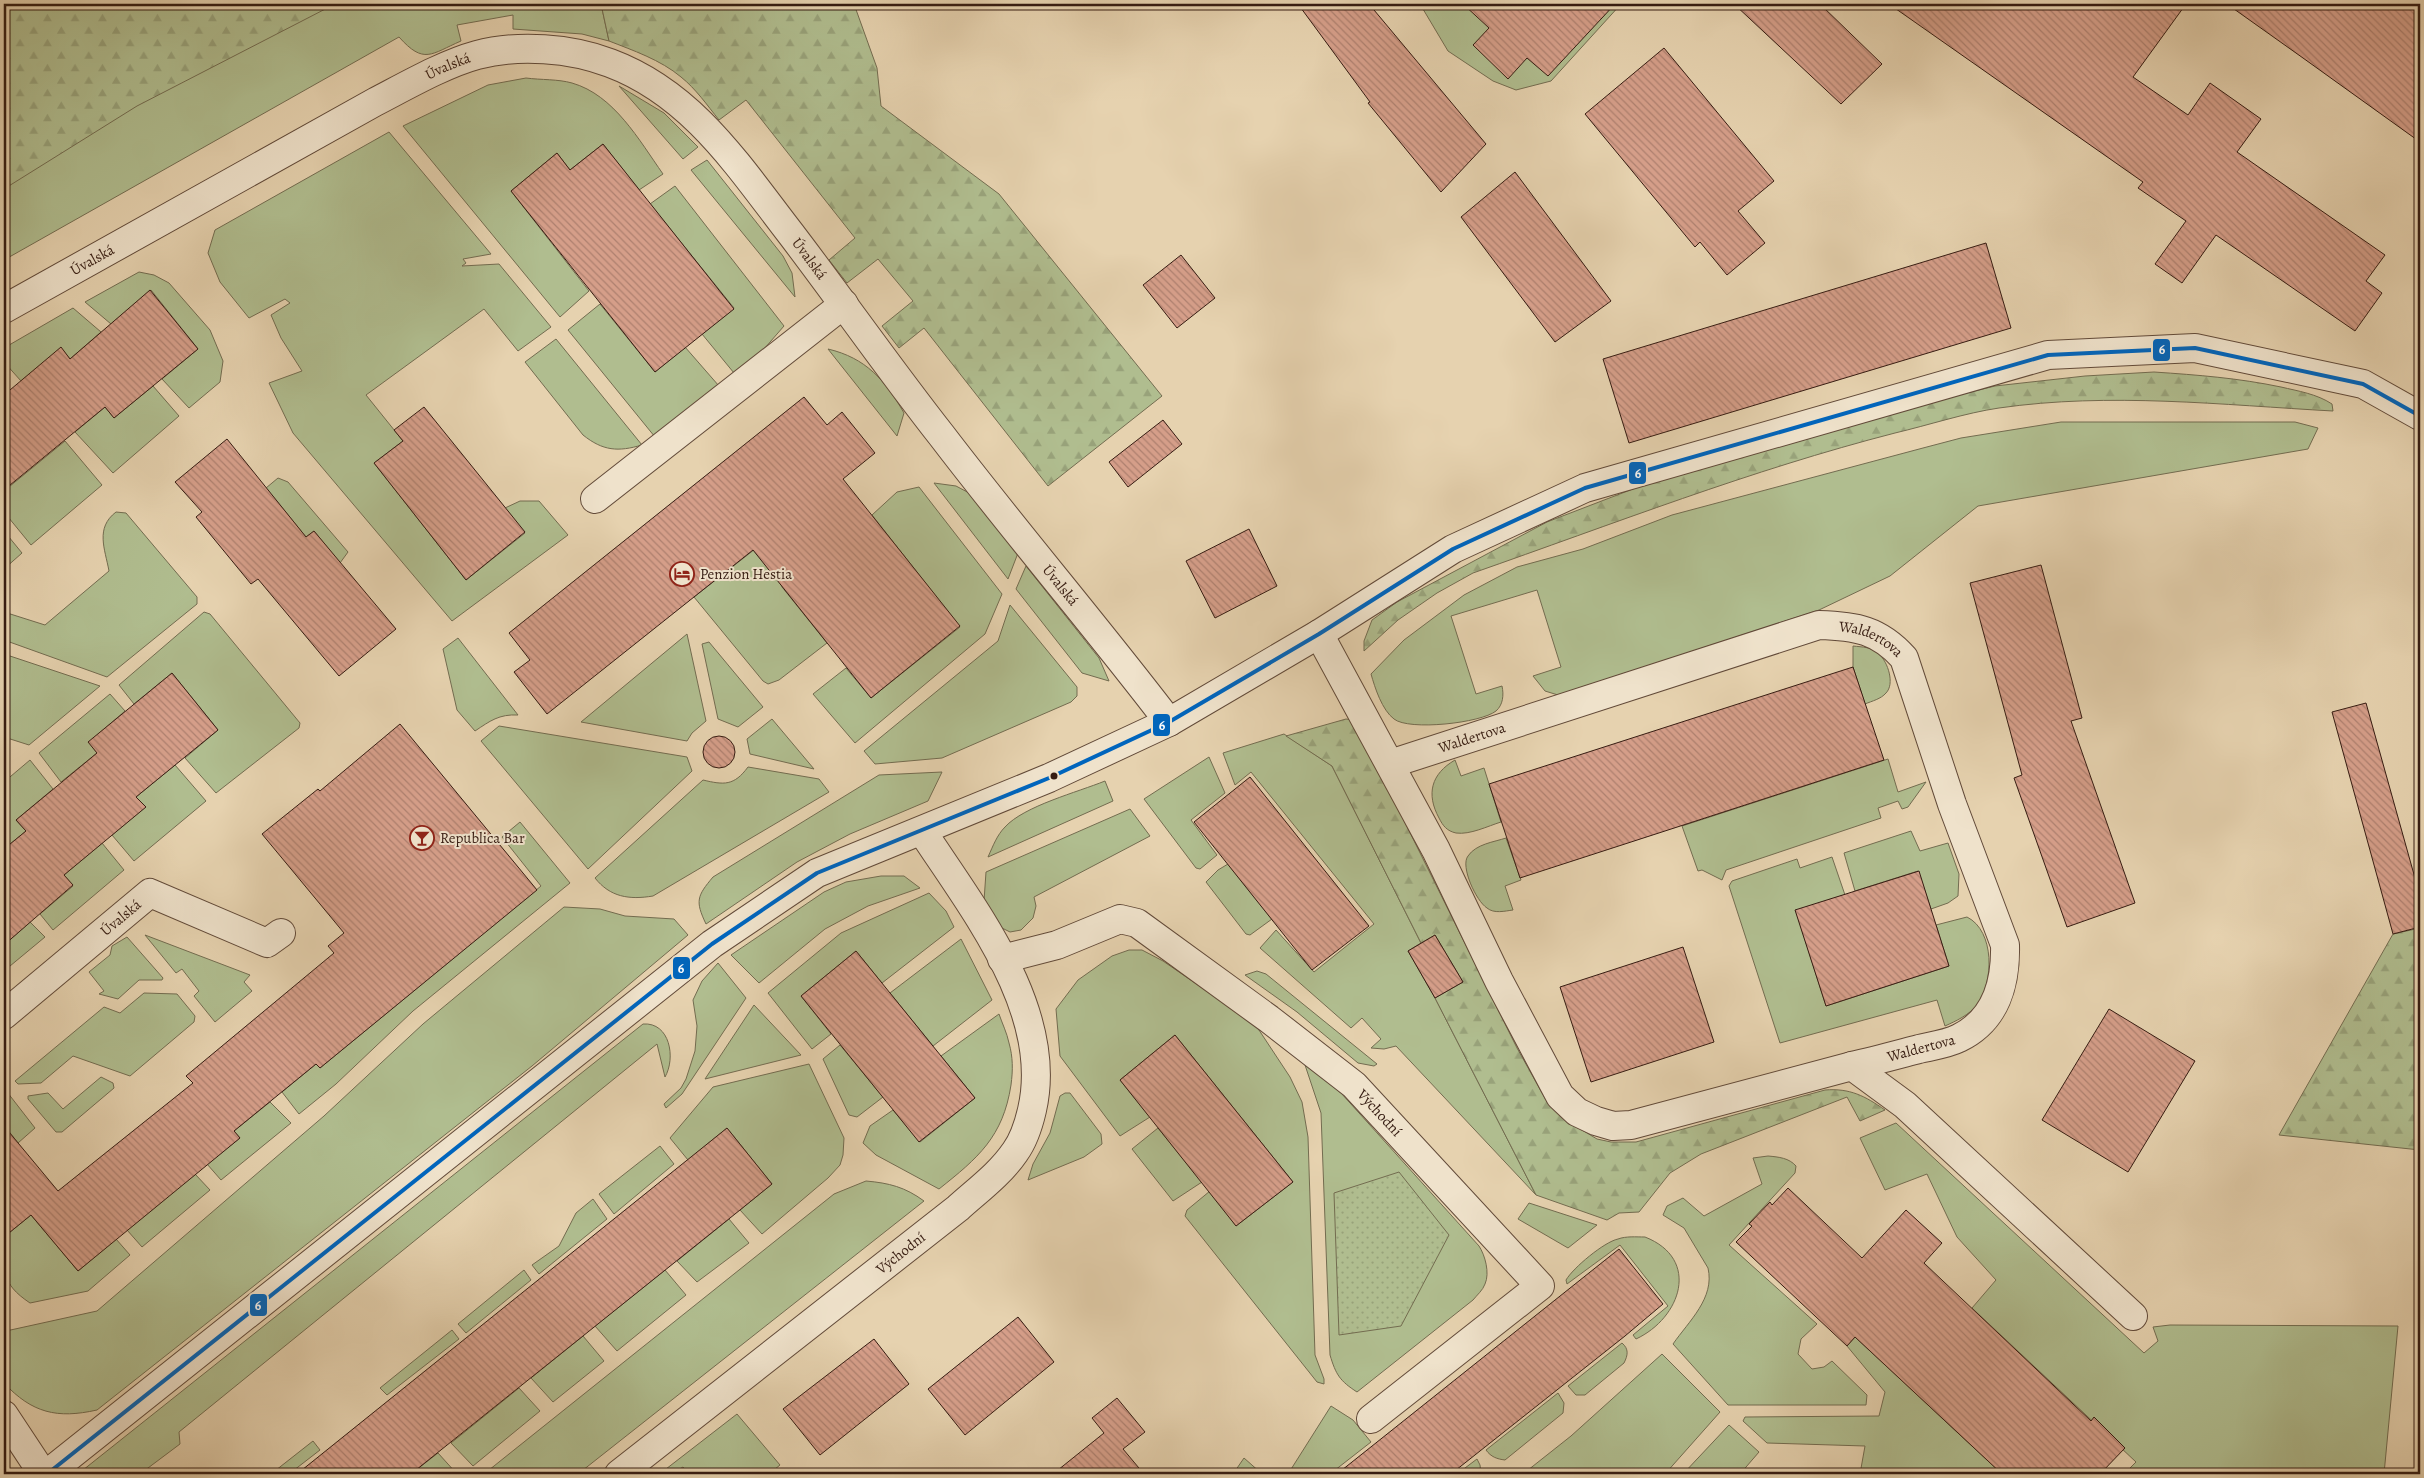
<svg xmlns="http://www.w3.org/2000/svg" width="2424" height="1478" viewBox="0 0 2424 1478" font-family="Alegreya,serif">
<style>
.grass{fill:#b0bd8f;stroke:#736c50}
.forest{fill:url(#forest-firs);stroke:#736c50}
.park{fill:url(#park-dots);stroke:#736c50}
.building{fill:url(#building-back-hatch);stroke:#361c12}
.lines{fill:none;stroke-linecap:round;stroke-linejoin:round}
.street-casing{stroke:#624a39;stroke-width:30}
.street{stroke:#efe2cb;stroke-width:28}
.bus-1-casing{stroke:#efe2cb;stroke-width:8}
.bus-1{stroke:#0065bd;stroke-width:4}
.bus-dot{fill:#361c12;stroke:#efe2cb;stroke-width:2}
.labels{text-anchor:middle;stroke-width:4;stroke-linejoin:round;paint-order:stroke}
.street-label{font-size:15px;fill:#361c12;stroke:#efe2cb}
.poi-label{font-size:15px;fill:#361c12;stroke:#efe2cb;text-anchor:start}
.line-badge{stroke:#efe2cb;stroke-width:2}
.badge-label{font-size:14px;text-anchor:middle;font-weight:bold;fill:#fff}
</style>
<defs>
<pattern id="forest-firs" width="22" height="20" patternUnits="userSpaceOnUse" patternTransform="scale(1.25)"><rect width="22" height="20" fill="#b0bd8f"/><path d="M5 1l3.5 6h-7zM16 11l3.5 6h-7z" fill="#98a27a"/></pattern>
<pattern id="park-dots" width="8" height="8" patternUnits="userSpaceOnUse" patternTransform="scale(1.25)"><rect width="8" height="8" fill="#b0bd8f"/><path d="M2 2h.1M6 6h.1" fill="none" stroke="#98a27a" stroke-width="1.8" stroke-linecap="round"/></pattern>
<pattern id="building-back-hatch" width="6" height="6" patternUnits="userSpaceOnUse" patternTransform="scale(1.25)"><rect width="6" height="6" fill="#d59e89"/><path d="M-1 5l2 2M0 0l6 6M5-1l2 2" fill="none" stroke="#ae806f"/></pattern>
</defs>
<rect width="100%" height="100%" fill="#e6d2af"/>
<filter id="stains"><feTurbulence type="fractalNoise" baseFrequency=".004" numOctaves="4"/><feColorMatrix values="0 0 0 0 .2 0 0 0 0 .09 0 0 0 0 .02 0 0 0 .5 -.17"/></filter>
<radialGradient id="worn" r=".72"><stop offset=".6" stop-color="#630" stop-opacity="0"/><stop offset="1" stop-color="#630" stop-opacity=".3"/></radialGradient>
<g class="grass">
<path d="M4 4H601L609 41 582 34 513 29V15L457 25 461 41C431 54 424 65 399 37L4 260Z"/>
<polygon points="1420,4 1621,4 1551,81 1516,90 1493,81 1448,51"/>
<path d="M526 78C541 80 558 79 572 83 614 95 639 140 663 174L639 190 603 144 570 170 557 153 511 191 589 291 560 317 403 126 488 85Z"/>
<polygon points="619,86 664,113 698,147 683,159"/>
<polygon points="389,132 491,254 463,259 466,263 462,266 499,264 551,327 518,351 484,309 366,395 403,441 374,463 466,580 525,533 505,508 520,501 539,501 568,535 452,621 293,433 269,383 302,371 281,338 271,315 290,303 285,299 249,318 220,282 208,253 215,230"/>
<polygon points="707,160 783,256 792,273 795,297 691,170"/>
<polygon points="675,186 784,326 757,357 734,373 702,334 734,308 650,204"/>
<polygon points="139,272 154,275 169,283 210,330 223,361 220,382 189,408 162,379 198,349 151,290 111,324 85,302"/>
<polygon points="600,304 655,372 685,347 719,386 655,437 568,330"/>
<polygon points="73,308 101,332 70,359 61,348 21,381 4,362 4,348"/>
<path d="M556 339 642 445C618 452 603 451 583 435L525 362Z"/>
<path d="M828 349C866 358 885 380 904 413L897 436Z"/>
<polygon points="153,386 179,416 113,473 75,432 105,407 114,418"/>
<path d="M2061 422H2295L2318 428 2308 449 1978 506 1890 576 1819 610 1558 695 1545 691 1533 676 1561 667 1537 590 1451 616 1476 694 1502 686C1504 695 1503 705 1496 711 1481 723 1409 731 1394 719 1382 710 1375 688 1371 674L1404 640 1464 595 1517 567 1583 549 1672 515 1923 448 1961 438Z"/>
<polygon points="65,441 102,485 31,545 4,512 4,491"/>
<polygon points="278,478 288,482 348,552 340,563 314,531 306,537 266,488"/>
<polygon points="934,483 956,486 971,494 1018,553 1008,579"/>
<polygon points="919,487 1002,594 985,634 855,743 813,694 846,668 871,698 960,627 872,515 897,492"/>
<path d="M116 512 126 513 197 597V604L107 677 4 640V612L45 625 109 571C105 549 95 528 116 512Z"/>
<polygon points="4,531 22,553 4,569"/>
<polygon points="778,531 782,587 827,643 779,680 768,684 763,681 694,597"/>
<polygon points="1026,566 1099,658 1109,681 1082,673 1016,589"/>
<polygon points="1010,605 1077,687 1077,696 1071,702 942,758 875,764 864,751 998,641"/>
<polygon points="204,612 210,614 300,723 299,728 216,793 185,758 218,730 172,673 134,704 119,685"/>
<polygon points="687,634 706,721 692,733 687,741 581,722"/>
<path d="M458 638 518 715C499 714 490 721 475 731L457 710 443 649Z"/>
<polygon points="709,642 763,707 738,727 718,719 702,644"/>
<path d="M1853 646C1862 647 1873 647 1879 654 1888 662 1895 684 1886 693 1881 699 1872 701 1865 704L1853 667Z"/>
<polygon points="4,654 100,686 29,745 4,737"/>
<polygon points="110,694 125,711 89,742 97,753 61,782 39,753"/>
<polygon points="772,719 814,769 750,754 747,739"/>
<polygon points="499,726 687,757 692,771 588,869 481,741"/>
<polygon points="1284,734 1332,766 1421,943 1408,951 1435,998 1536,1195 1396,1046 1384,1049 1371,1048 1381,1039 1362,1018 1351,1028 1260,948 1276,930 1314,972 1374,924 1251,772 1235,785 1223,753"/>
<polygon points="1209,757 1225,793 1191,820 1217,855 1200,869 1196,868 1144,799"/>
<polygon points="1888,759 1898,792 1926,782 1908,807 1902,809 1898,801 1878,808 1881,818 1726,870 1722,880 1702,870 1698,871 1682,826"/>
<polygon points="30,760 53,789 16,820 26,831 4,849 4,782"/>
<path d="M1455 760 1461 776 1484 768 1501 822C1488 826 1470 835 1456 833 1447 831 1443 826 1439 818 1426 794 1431 774 1455 760Z"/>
<polygon points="175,765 206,801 134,861 112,835 145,807 136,797"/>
<path d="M748 767 819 779 829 792 653 896C629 900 610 897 595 878L703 780C724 785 734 786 748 767Z"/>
<path d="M942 772 928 801 850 834 797 862 706 924C695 901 697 896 713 877L879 775Z"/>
<path d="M1105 781 1113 801 988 857C993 846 997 835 1005 827 1024 806 1078 792 1105 781Z"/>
<polygon points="1130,809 1150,836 1034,897 1036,906 1033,918 1021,930 1010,932 1000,927 984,901 986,872"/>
<polygon points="520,822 570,883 413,1011 336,1084 299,1114 282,1092 316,1064 320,1068 541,886 502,837"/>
<polygon points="1911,831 1920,851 1948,843 1959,874 1958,896 1948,903 1931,909 1918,871 1855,891 1844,853"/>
<path d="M1506 838 1521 880 1505 886 1513 910C1505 911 1494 914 1487 908 1476 901 1460 866 1468 856 1476 844 1494 842 1506 838Z"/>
<polygon points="102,843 124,870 53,930 40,914 73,886 64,875"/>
<path d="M1832 857 1845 895 1796 911 1826 1006 1949 966 1936 925 1967 917C1995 931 1994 982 1977 1005 1969 1015 1956 1021 1945 1026L1937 1000 1780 1043 1729 886 1732 881 1797 859 1800 868Z"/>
<polygon points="1228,864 1272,919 1250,935 1246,934 1206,882 1218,870"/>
<polygon points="881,876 904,876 920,888 868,906 825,929 759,983 731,955 824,892 846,882"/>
<polygon points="929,893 946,911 954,927 882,983 856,951 801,996 831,1034 812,1049 768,993 841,933"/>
<path d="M564 907 600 909 625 916 674 919 688 935 532 1066 97 1410C57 1419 32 1413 4 1383V1333L6 1331 97 1311 324 1116 423 1024Z"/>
<polygon points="30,922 45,937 4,971 4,945"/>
<polygon points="145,935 250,975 244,982 252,991 215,1022 194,996 199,991 182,969 176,973"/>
<polygon points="127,937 163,978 162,980 139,980 118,999 99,994 104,991 89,972 110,955 112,946"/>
<polygon points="961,939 992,1000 933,1046 890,993"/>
<polygon points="1129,950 1142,950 1163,961 1255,1024 1290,1077 1302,1102 1308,1137 1315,1355 1324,1379 1324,1384 1317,1382 1185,1216 1187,1210 1210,1191 1236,1226 1293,1182 1175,1035 1120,1080 1150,1117 1120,1136 1060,1056 1056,1009 1078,980 1112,956"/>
<polygon points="718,963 746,998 682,1094 666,1108 664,1104 681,1088 686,1079 695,1051 697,1026 693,1000 702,981"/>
<polygon points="1257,971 1266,974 1377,1064 1374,1066 1358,1063 1297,1012 1245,975"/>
<polygon points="144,993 177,994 195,1016 194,1022 130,1076 73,1056 41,1083 18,1084 15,1081 104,1007 120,1013"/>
<polygon points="754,1005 801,1055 705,1079"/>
<path d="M999 1014C1002 1023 1007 1033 1009 1043 1013 1057 1013 1070 1011 1085 1003 1137 978 1158 939 1189L876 1155 863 1143 870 1126 893 1110 920 1142 975 1098 941 1056Z"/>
<path d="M643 1024C670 1022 676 1058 665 1077L657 1044 179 1432 180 1444 140 1474H78Z"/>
<polygon points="840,1045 883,1097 857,1117 849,1115 823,1059"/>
<path d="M1304 1062 1341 1093 1479 1246C1485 1255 1490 1273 1485 1284 1483 1290 1477 1295 1473 1300L1357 1392C1340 1381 1336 1375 1330 1355L1321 1113Z"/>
<polygon points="809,1064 844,1138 843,1155 840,1165 828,1178 762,1234 740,1210 772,1184 727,1128 688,1160 670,1138 713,1087"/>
<polygon points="101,1077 113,1083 114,1088 62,1132 56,1132 28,1099 28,1096 48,1093 63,1109"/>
<polygon points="4,1088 35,1128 18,1143 4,1125"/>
<polygon points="1065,1093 1070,1093 1101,1134 1102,1144 1084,1157 1028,1180 1033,1164 1050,1133 1060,1096"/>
<polygon points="270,1102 291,1123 221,1180 207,1164 240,1138 234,1131"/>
<polygon points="1896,1123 2144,1353 2158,1341 2153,1327 2170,1325 2398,1326 2384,1474 2124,1474 2136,1462 1972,1308 1996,1280 1957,1237 1927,1174 1885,1190 1860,1138"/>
<polygon points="1158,1128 1202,1182 1173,1201 1132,1149"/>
<polygon points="660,1146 674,1164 614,1214 599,1194"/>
<path d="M1768 1156C1779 1157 1789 1158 1796 1166L1795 1173 1729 1245 1817 1324 1801 1339 1798 1354 1812 1369 1824 1367 1832 1361 1867 1395 1866 1405H1728L1673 1344C1689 1321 1715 1298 1708 1268L1684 1228 1663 1215 1667 1206 1683 1198 1704 1216 1762 1184 1753 1158Z"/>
<polygon points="195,1174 210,1190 142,1247 127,1230"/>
<path d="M866 1181C889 1183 905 1187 924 1201L578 1474H484L834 1194Z"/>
<polygon points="593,1199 607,1219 539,1274 532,1265 559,1246 576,1213"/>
<polygon points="1529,1203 1597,1225 1568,1248 1518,1219"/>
<path d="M31 1215 78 1271 116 1239 130 1255 88 1291 30 1303C0 1283 4 1270 4 1237Z"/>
<polygon points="729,1219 749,1243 697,1282 677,1261"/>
<path d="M1645 1237C1701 1259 1681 1318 1636 1339L1633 1335 1668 1306 1620 1245 1567 1284 1566 1280C1573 1268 1604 1242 1618 1239 1626 1236 1636 1237 1645 1237Z"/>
<polygon points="524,1270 531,1280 466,1333 458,1324"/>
<polygon points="665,1270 686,1295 617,1351 595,1326"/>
<polygon points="452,1330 459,1339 387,1395 380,1388"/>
<polygon points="583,1336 604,1361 553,1402 531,1378"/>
<polygon points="1855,1337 2002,1474 1860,1474 1865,1446 1767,1443 1743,1421 1745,1417 1879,1416 1885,1392 1847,1346"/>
<path d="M1622 1343C1629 1349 1628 1355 1624 1363L1585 1395H1576L1568 1386Z"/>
<polygon points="1662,1354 1720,1412 1665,1474 1523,1474 1571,1436"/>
<polygon points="519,1388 540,1411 473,1466 451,1443"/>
<path d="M1558 1393 1564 1403 1563 1413 1505 1460C1497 1459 1491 1457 1486 1450Z"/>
<polygon points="1331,1406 1353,1420 1371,1442 1330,1474 1288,1474"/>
<polygon points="737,1414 780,1465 769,1474 689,1474 683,1467 671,1474 666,1469"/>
<polygon points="1729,1425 1759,1452 1740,1474 1683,1474"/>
<polygon points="313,1441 320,1450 289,1474 271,1474"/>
<polygon points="438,1453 457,1474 411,1474"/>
<polygon points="1244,1458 1261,1473 1261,1474 1233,1474"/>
<polygon points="1477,1459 1480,1465 1481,1474 1457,1474"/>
</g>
<g class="forest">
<polygon points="4,4 335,4 137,106 4,189"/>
<path d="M601 4H854L877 68 881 106 999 194 1162 396 1048 486 924 328 899 348 882 326 913 301 878 259 847 283 829 260 855 238 746 100 719 120C707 105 696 89 681 77 661 60 632 50 609 41Z"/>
<path d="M2154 372C2198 375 2238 378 2281 387 2298 391 2317 394 2332 404L2333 411C2222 405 2110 392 1999 408 1965 413 1929 425 1895 433 1751 470 1613 524 1473 573L1437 593 1398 620 1364 651V641L1372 620 1397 602 1547 522 1638 487 1934 401 1995 386 2085 376Z"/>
<path d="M1346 719 1354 720 1517 1048 1546 1100 1577 1127 1597 1139 1611 1142H1636L1825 1090C1850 1088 1865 1096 1885 1110L1860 1121 1847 1097 1701 1154 1670 1173 1639 1212 1619 1213 1607 1220 1536 1195 1435 998 1463 982 1435 935 1421 943 1332 766 1286 736Z"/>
<polygon points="2420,928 2420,1150 2279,1135 2393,934"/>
</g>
<polygon class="park" points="1399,1172 1449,1235 1401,1326 1339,1335 1334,1193"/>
<g class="building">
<polygon points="1298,4 1369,4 1486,144 1441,192 1368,103 1370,102"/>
<polygon points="1463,4 1615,4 1548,76 1527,58 1508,79 1473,45 1489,28"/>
<polygon points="1734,4 1820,4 1882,64 1841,104"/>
<polygon points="1889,4 2186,4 2133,77 2188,115 2210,83 2261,119 2237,152 2385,255 2366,281 2382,293 2355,331 2216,235 2182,283 2155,264 2186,221 2138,188 2143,182"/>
<polygon points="2227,4 2420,4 2420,142 2303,58"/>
<polygon points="1664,48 1774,181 1738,211 1765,243 1727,275 1700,242 1695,247 1585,114"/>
<polygon points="603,144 734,309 655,372 511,191 557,153 570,170"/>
<polygon points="1515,172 1611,301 1555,342 1461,217"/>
<polygon points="1986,243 2011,328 1629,443 1603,359"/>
<polygon points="1181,255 1215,298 1177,328 1143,285"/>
<polygon points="150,290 198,349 114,418 105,407 4,490 4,395 61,347 70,359"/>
<polygon points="804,397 827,425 842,412 875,453 843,479 960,626 871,698 753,550 547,714 514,672 530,660 509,633"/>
<polygon points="424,407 525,532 466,580 374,463 403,441 394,430"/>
<polygon points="1163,420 1182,444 1128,487 1109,462"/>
<polygon points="227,439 306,537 314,531 396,629 339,676 258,579 251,584 196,517 202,512 175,482"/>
<polygon points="1249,529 1277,586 1215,618 1186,561"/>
<polygon points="2041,565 2082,718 2071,721 2135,903 2067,927 2014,778 2022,775 1970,583"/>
<polygon points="1853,667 1884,760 1520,878 1489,784"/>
<polygon points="172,673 218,730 136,797 146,807 64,875 73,885 4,945 4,849 26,831 16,820 97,753 88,742"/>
<polygon points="2366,703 2420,896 2420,927 2393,934 2332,712"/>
<polygon points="400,724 537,890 320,1068 316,1064 234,1131 240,1138 78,1271 31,1215 4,1237 4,1126 58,1191 193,1083 186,1076 334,953 328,946 344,933 262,834 318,789 320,791"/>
<circle cx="719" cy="752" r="16"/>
<polygon points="1250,777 1369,926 1312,970 1194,822"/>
<polygon points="1919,871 1949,966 1826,1006 1795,910"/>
<polygon points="1435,935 1463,982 1435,998 1408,951"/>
<polygon points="1683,947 1714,1042 1591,1082 1560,987"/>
<polygon points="856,951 975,1098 919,1142 801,996"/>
<polygon points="2109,1009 2195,1061 2128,1172 2042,1120"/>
<polygon points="1175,1035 1293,1182 1236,1226 1120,1080"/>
<polygon points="727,1128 772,1184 740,1210 411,1474 297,1474"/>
<polygon points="1788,1188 1862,1258 1906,1210 1942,1243 1924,1263 2091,1421 2094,1417 2125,1448 2100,1474 2002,1474 1855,1337 1847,1346 1736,1242 1752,1226 1749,1224 1770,1202 1772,1205"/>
<polygon points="1619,1249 1663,1304 1625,1336 1451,1474 1337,1474"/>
<polygon points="1018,1317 1054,1362 965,1435 928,1389"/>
<polygon points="874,1339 909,1384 820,1455 783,1409"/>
<polygon points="1117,1398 1145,1432 1123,1449 1144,1474 1053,1474 1104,1433 1092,1418"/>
</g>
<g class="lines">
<defs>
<g id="street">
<path id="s1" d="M4 309 375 102C406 86 444 64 477 55 518 44 571 48 610 63 693 94 739 167 791 234 842 301 890 370 942 436 1016 533 1095 625 1169 722"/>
<polyline points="595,499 844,304"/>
<polyline points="1319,634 1436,850 1499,981 1560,1096 1577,1112 1596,1121 1613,1126 1631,1125 1852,1066 1905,1105 2133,1316"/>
<path id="s2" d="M1390 764 1819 625C1856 626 1879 630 1904 658L1952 804 2005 945C2006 983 1996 1020 1959 1038 1947 1044 1932 1046 1919 1049 1896 1055 1874 1061 1852 1066"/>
<path id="s3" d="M1002 959 1057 945 1120 919 1137 923 1269 1019 1354 1085 1540 1286 1371 1419"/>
<path id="s4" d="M4 1015 150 893 267 943 281 933"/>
<polyline points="4,1415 43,1474"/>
<polyline points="47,1474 712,944 817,873 1049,778 1169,722 1319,634 1453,549 1585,488 2048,355 2195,348 2363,384 2420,416"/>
<path id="s5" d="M619 1474 958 1208C978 1190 1000 1174 1015 1152 1023 1141 1029 1123 1032 1110 1055 1011 973 909 922 831"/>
</g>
</defs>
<use href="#street" class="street-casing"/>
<use href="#street" class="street"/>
<defs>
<polyline id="bus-1" points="47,1474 712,944 817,873 1049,778 1169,722 1319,634 1453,549 1585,488 2048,355 2195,348 2363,384 2420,416"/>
</defs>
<use href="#bus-1" class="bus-1-casing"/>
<use href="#bus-1" class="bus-1"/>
</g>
<defs>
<symbol id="hotel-ring" viewBox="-11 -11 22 22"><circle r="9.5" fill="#efe2cb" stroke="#8f2418" stroke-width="1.5"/><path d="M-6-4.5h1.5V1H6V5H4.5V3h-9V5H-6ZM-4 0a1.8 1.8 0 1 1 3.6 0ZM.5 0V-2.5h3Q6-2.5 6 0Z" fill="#8f2418"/></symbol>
<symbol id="bar-ring" viewBox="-11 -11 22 22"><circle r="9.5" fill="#efe2cb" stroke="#8f2418" stroke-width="1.5"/><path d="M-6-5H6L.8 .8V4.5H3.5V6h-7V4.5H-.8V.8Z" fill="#8f2418"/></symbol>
</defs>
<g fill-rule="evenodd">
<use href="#hotel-ring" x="668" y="560" width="28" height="28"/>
<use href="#bar-ring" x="408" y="824" width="28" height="28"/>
</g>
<circle class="bus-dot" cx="1054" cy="776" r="4.5"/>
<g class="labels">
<g class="street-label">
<text dy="5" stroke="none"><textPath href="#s1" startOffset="506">Úvalská</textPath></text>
<text dy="5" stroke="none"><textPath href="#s1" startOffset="956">Úvalská</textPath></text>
<text dy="5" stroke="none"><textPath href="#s1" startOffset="101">Úvalská</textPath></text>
<text dy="5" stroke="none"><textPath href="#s1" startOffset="1368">Úvalská</textPath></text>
<text dy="5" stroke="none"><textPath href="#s2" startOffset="506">Waldertova</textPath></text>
<text dy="5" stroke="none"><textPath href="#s2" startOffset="86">Waldertova</textPath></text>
<text dy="5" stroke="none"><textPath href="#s4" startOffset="152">Úvalská</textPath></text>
<text transform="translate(1921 1048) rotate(-15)" y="5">Waldertova</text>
<text dy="5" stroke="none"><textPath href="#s3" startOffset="451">Východní</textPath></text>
<text dy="5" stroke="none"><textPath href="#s5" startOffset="358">Východní</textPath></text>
</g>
<g class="poi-label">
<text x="700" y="579">Penzion Hestia</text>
<text x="440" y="843">Republica Bar</text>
</g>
</g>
<g class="line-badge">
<rect x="2152" y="338" width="19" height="24" rx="5" fill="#0065bd"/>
<rect x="1628" y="461" width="19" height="24" rx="5" fill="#0065bd"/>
<rect x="1152" y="713" width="19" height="24" rx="5" fill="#0065bd"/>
<rect x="672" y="956" width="19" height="24" rx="5" fill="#0065bd"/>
<rect x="249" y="1293" width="19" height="24" rx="5" fill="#0065bd"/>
</g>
<g class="badge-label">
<text x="2162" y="354">6</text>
<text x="1638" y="478">6</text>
<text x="1162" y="730">6</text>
<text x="681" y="973">6</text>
<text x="258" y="1310">6</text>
</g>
<rect width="2424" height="1478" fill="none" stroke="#e6d2af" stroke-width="20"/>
<rect x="5" y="5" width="2414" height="1468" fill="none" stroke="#361c12" stroke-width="2.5"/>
<rect x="10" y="10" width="2404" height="1458" fill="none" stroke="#361c12"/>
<rect width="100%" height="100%" filter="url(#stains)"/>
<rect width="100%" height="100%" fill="url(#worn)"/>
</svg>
